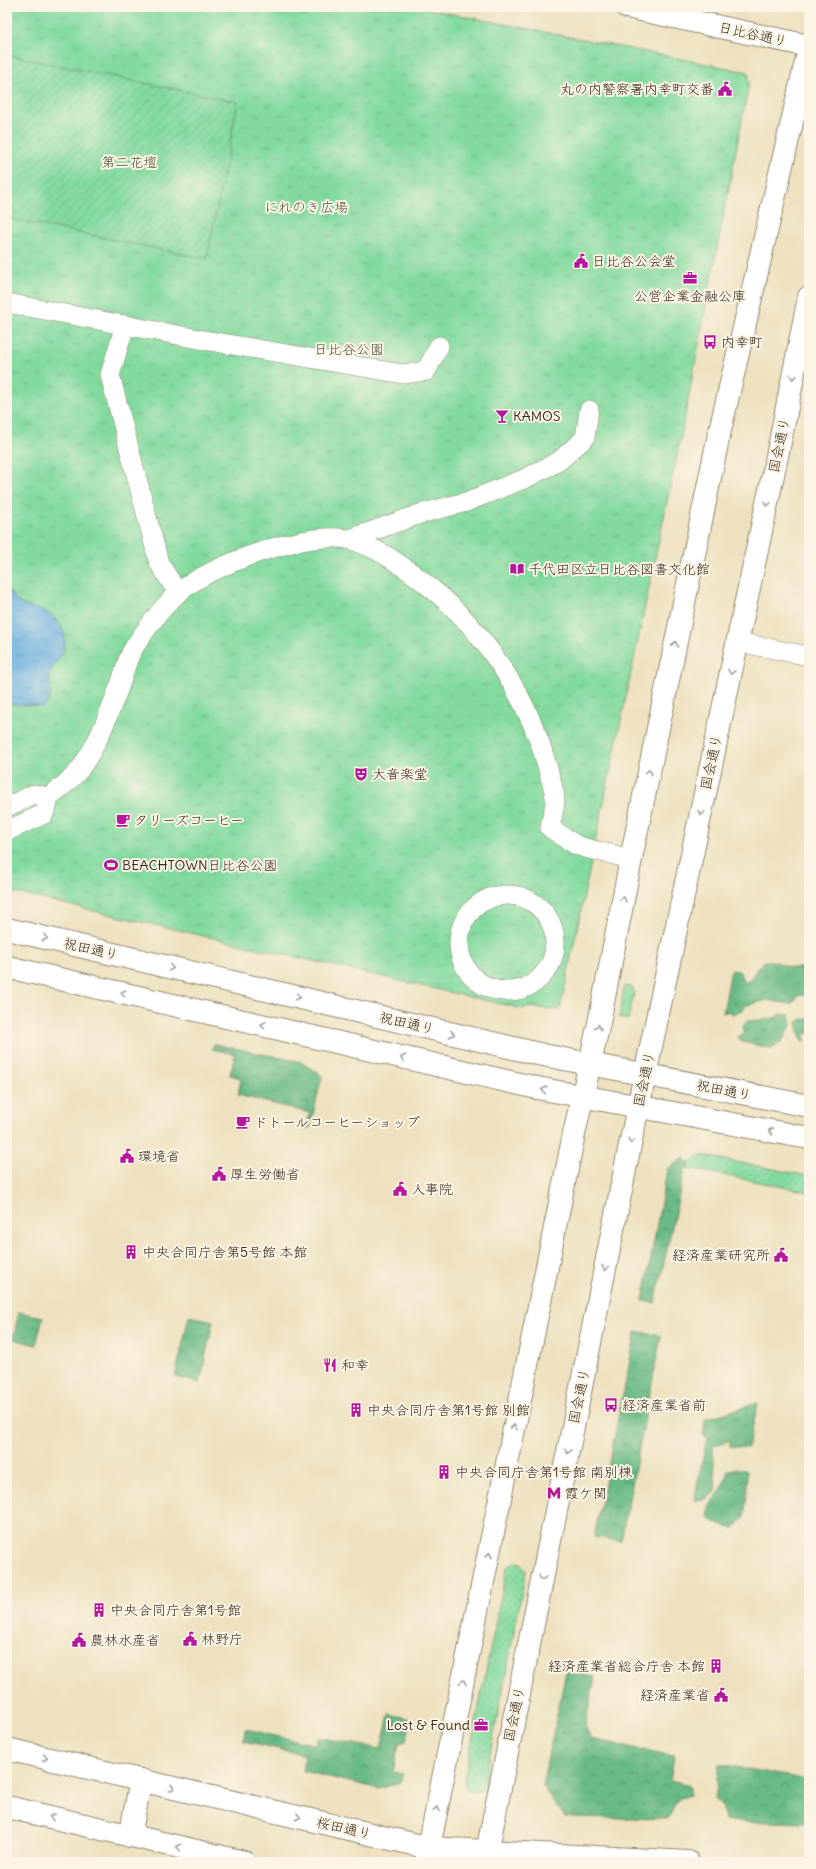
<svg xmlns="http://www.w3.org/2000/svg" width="816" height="1869" viewBox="0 0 816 1869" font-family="Delius,'Klee One',sans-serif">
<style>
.grass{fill:url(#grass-dots);stroke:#5e825e}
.forest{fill:url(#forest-crowns);stroke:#527252}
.park{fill:url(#park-tufts);stroke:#5e825e}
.garden{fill:url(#garden-furrows);stroke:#5e825e}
.water{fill:url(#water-ripples);stroke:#526d7f}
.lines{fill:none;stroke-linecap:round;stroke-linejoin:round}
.street-casing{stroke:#94866f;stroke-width:20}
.secondary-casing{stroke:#94866f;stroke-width:24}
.primary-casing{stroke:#94866f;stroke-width:24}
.highway-casing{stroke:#94866f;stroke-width:24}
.street{stroke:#fff;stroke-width:19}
.secondary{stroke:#fff;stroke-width:22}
.primary{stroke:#fff;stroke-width:22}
.highway{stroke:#fff;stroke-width:22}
.oneway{stroke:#a79f9a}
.labels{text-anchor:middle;stroke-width:4;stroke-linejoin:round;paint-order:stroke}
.street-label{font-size:14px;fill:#3b2a1e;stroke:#fcf5e5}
.poi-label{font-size:14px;fill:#3b2a1e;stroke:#fcf5e5;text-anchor:start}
.park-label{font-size:14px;fill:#4d563e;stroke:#fcf5e5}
</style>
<defs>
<pattern id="grass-dots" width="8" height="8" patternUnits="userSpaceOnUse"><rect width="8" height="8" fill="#82da9f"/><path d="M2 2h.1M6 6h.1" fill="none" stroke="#71bb88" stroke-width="1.8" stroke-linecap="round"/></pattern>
<pattern id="forest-crowns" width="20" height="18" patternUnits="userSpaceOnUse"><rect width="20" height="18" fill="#69ba86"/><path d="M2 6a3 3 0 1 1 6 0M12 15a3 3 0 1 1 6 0" fill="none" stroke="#58976d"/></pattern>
<pattern id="park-tufts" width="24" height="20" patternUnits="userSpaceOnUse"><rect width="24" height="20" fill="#82da9f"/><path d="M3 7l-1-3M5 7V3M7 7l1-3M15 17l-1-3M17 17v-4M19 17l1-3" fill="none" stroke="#71bb88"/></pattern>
<pattern id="garden-furrows" width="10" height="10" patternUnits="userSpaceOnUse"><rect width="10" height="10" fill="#82da9f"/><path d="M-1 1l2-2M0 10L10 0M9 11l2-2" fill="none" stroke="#71bb88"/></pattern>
<pattern id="water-ripples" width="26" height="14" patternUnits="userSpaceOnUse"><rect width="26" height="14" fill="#69b0e0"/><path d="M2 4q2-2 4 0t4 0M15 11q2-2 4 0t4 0" fill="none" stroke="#588fb5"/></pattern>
</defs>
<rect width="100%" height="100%" fill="#fcf5e5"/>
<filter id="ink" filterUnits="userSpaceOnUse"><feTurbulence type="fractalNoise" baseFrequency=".025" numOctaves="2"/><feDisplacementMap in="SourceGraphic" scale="8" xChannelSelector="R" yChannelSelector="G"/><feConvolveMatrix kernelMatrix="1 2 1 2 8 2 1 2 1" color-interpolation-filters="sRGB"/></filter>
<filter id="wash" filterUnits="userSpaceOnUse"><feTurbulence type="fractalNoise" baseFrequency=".012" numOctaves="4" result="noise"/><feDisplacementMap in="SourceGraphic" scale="16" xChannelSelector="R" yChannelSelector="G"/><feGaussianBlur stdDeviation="0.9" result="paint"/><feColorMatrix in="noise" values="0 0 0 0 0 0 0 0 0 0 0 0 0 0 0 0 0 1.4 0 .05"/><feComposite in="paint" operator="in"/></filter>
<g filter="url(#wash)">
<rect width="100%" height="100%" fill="#eee1c0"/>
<g class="grass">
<polygon points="628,986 633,988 634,993 628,1020 619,1017 624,987"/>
<polygon points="700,1155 809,1176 809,1192 688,1168 689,1163"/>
<polygon points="515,1562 521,1564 526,1571 484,1785 480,1791 472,1792 467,1790 464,1780 507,1567"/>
</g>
<g class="forest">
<polygon points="765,961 774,961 791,968 809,968 809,996 799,995 796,1000 790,1004 767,1000 744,1006 742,1010 732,1014 730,1011 723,1013 731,970 739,971 745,983 750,980 758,967"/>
<polygon points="782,1014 790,1015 792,1024 781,1043 771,1048 742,1042 738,1037 745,1032 741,1026 746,1021 771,1019"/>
<polygon points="802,1019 809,1019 809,1034 807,1033 804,1036 805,1043 800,1036 797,1022"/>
<polygon points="214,1044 301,1062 322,1076 310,1128 306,1128 310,1113 238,1095 241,1078 230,1075 235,1054 212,1049"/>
<polygon points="684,1158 689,1163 688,1168 685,1168 655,1303 643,1301 667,1169"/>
<polygon points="19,1312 43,1317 36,1345 13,1339"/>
<polygon points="189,1316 213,1321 200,1383 175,1377"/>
<polygon points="636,1331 661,1336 621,1541 594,1537"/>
<polygon points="758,1403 748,1448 730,1446 730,1440 713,1446 716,1491 704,1500 694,1500 707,1438 703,1436 705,1419"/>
<polygon points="736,1468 747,1471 747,1493 744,1518 734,1529 719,1525 708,1517 710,1505 721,1490 728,1471"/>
<polygon points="566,1672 595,1677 585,1726 591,1739 674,1756 670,1781 690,1786 690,1795 678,1799 673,1808 669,1819 565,1817 542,1786"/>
<polygon points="389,1714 412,1719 406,1741 399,1743 393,1772 403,1774 400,1782 380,1789 303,1771 305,1755 244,1741 245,1729 316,1745 317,1737 381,1749"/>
<polygon points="720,1764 809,1780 809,1823 725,1821 723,1808 715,1799"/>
</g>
<polygon class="park" points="7,7 418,7 748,72 749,83 682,431 560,1010 526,1007 523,1009 7,891"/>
<polygon class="garden" points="7,55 238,102 207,259 7,218"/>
<path class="water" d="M7 587C11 595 16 601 23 605 27 608 33 608 38 609 56 614 68 630 64 649 62 658 52 664 50 673 47 685 56 697 43 707 31 704 19 706 7 703Z"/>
</g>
<g filter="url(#ink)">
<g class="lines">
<defs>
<g id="street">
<polyline points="7,303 204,340 403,374 426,371 439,346"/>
<polyline points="125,325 110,375 159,563 178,593"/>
<polyline points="350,539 420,514 466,502 524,479 559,461 585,438 589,410"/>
<polyline points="737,642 809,656"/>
<path d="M46 799C57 790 75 778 82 766 100 741 110 710 121 682 124 672 127 660 132 651 142 634 162 607 177 594 207 566 311 528 351 540 391 551 448 599 474 630 509 672 536 720 549 773 551 781 555 792 555 800 555 809 551 820 550 828L576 845 585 848 631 859"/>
<polyline points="7,807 34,794 43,796 48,804 44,814 7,831"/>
<circle cx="507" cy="943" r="48"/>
</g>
<g id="secondary">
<polyline points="627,7 809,46"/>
<polyline points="426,1862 574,1134 599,1023 631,859 718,439 809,49"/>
<polyline points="485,1862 630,1145 779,447 809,297"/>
</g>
<g id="primary">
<polyline points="7,929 543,1055 809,1106"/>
<polyline points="7,967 537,1088 809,1138"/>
</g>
<g id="highway">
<polyline points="7,1749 430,1848 688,1862"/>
<polyline points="7,1807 244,1862"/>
<polyline points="130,1836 141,1780"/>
</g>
</defs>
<use href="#street" class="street-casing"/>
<use href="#secondary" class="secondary-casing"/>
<use href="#primary" class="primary-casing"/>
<use href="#highway" class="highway-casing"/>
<use href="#street" class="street"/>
<use href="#secondary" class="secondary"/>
<use href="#primary" class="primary"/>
<use href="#highway" class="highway"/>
</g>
<defs><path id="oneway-chevron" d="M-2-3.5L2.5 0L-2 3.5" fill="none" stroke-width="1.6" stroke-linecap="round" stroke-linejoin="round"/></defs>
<g class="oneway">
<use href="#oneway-chevron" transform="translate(793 377) rotate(101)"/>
<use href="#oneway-chevron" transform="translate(767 504) rotate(102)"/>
<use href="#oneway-chevron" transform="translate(675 644) rotate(-78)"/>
<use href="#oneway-chevron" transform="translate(731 672) rotate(102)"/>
<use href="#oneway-chevron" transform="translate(649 772) rotate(-78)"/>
<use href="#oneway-chevron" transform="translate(701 813) rotate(102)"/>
<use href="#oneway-chevron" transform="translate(623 899) rotate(-79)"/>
<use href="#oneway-chevron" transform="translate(45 938) rotate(13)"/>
<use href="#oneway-chevron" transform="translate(171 968) rotate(13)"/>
<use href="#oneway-chevron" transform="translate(123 993) rotate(-167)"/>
<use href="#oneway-chevron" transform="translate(298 997) rotate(13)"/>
<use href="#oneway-chevron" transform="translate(263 1025) rotate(-167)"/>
<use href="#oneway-chevron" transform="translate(598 1027) rotate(-78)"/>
<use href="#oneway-chevron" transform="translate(452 1034) rotate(13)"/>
<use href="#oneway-chevron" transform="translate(403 1058) rotate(-167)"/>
<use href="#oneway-chevron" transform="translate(544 1090) rotate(-169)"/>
<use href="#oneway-chevron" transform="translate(771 1131) rotate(-170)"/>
<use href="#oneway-chevron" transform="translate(631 1141) rotate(102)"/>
<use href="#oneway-chevron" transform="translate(605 1268) rotate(101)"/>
<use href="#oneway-chevron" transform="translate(514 1427) rotate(-79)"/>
<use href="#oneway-chevron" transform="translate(568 1451) rotate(102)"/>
<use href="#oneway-chevron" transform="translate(489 1555) rotate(-79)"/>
<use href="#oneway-chevron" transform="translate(542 1578) rotate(102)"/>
<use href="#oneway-chevron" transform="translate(463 1682) rotate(-79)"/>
<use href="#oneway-chevron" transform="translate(45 1758) rotate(13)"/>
<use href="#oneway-chevron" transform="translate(172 1788) rotate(13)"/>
<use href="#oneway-chevron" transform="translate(437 1809) rotate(-79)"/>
<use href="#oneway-chevron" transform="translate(52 1817) rotate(-167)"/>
<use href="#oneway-chevron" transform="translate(298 1817) rotate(13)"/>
<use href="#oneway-chevron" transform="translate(179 1847) rotate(-167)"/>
</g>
</g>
<defs>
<symbol id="civic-bare" viewBox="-9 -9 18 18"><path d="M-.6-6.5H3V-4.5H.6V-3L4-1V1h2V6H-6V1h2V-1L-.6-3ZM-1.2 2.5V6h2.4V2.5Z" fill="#b5179e" stroke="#fcf5e5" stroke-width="2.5" paint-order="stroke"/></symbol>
<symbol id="office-bare" viewBox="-9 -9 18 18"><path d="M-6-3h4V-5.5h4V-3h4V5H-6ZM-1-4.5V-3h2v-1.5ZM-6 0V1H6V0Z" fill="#b5179e" stroke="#fcf5e5" stroke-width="2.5" paint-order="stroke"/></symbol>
<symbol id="bus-bare" viewBox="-9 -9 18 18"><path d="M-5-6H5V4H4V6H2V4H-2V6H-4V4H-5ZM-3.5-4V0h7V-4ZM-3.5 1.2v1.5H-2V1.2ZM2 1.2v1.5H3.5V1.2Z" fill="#b5179e" stroke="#fcf5e5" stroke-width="2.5" paint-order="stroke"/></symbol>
<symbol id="bar-bare" viewBox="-9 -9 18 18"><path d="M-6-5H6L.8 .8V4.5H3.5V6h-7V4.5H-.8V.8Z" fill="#b5179e" stroke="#fcf5e5" stroke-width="2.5" paint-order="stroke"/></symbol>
<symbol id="library-bare" viewBox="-9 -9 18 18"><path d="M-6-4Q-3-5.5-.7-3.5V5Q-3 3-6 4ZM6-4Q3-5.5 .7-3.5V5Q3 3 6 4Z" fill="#b5179e" stroke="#fcf5e5" stroke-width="2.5" paint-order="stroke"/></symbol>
<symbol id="theatre-bare" viewBox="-9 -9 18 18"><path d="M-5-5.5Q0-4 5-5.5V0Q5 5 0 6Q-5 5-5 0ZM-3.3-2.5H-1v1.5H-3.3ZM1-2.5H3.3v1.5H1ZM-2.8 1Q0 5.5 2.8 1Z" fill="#b5179e" stroke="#fcf5e5" stroke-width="2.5" paint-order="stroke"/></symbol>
<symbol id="cafe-bare" viewBox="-9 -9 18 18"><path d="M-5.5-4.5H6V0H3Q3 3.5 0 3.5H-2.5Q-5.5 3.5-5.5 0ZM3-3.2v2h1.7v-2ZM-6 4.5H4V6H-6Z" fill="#b5179e" stroke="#fcf5e5" stroke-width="2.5" paint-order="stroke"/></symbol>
<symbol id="stadium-bare" viewBox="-9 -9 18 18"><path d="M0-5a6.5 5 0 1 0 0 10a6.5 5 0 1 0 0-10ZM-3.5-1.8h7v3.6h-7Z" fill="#b5179e" stroke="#fcf5e5" stroke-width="2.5" paint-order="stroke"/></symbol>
<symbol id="building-bare" viewBox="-9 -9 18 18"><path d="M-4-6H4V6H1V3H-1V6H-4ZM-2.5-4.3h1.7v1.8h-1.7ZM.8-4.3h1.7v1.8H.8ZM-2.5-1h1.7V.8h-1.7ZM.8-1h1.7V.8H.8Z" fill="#b5179e" stroke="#fcf5e5" stroke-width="2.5" paint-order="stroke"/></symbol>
<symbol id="restaurant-bare" viewBox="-9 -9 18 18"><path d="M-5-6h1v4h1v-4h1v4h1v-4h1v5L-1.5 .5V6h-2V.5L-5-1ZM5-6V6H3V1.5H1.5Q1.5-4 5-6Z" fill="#b5179e" stroke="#fcf5e5" stroke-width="2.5" paint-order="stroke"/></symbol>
<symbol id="metro-bare" viewBox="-9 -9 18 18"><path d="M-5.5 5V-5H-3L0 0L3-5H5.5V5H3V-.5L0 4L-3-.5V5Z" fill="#b5179e" stroke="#fcf5e5" stroke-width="2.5" paint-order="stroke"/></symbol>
</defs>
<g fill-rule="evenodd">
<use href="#civic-bare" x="715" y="79" width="20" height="20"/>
<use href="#civic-bare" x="571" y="251" width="20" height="20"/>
<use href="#office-bare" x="680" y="268" width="20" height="20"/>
<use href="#bus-bare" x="700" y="332" width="20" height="20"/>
<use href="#bar-bare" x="492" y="406" width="20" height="20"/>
<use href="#library-bare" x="507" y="559" width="20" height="20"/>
<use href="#theatre-bare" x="351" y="764" width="20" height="20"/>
<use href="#cafe-bare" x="113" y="810" width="20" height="20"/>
<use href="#stadium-bare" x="101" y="855" width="20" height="20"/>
<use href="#cafe-bare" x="233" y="1112" width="20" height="20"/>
<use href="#civic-bare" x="117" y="1146" width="20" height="20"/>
<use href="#civic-bare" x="209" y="1164" width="20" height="20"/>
<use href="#civic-bare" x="390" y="1179" width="20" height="20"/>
<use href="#building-bare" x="121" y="1242" width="20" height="20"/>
<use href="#civic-bare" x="771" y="1245" width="20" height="20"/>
<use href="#restaurant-bare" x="320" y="1355" width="20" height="20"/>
<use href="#bus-bare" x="601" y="1395" width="20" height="20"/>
<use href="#building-bare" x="346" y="1400" width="20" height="20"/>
<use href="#building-bare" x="434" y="1462" width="20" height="20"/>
<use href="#metro-bare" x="544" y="1483" width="20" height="20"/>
<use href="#building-bare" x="89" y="1600" width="20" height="20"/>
<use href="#civic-bare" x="180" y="1629" width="20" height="20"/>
<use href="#civic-bare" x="69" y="1630" width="20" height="20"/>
<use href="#building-bare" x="706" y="1656" width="20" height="20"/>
<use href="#civic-bare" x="711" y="1685" width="20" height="20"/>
<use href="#office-bare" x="471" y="1715" width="20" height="20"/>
</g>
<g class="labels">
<g class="street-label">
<text transform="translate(753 34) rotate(12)" y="5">日比谷通り</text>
<text transform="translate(779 445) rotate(-78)" y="5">国会通り</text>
<text transform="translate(711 762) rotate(-78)" y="5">国会通り</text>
<text transform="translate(91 949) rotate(13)" y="5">祝田通り</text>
<text transform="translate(407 1023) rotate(13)" y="5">祝田通り</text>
<text transform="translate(644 1079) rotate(-78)" y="5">国会通り</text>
<text transform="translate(724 1090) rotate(11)" y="5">祝田通り</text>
<text transform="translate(579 1396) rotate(-78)" y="5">国会通り</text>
<text transform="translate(514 1714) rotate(-78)" y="5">国会通り</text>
<text transform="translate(344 1828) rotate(13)" y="5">桜田通り</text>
</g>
<g class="poi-label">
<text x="714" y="94" text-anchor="end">丸の内警察署内幸町交番</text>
<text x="592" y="266">日比谷公会堂</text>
<text x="690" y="301" text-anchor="middle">公営企業金融公庫</text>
<text x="721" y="347">内幸町</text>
<text x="513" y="421">KAMOS</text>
<text x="528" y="574">千代田区立日比谷図書文化館</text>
<text x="372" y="779">大音楽堂</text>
<text x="134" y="825">タリーズコーヒー</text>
<text x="122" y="870">BEACHTOWN日比谷公園</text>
<text x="254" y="1127">ドトールコーヒーショップ</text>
<text x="138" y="1161">環境省</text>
<text x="230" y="1179">厚生労働省</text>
<text x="411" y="1194">人事院</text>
<text x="142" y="1257">中央合同庁舎第5号館 本館</text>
<text x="770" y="1260" text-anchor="end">経済産業研究所</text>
<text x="341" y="1370">和幸</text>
<text x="622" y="1410">経済産業省前</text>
<text x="367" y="1415">中央合同庁舎第1号館 別館</text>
<text x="455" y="1477">中央合同庁舎第1号館 南別棟</text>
<text x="565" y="1498">霞ケ関</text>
<text x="110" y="1615">中央合同庁舎第1号館</text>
<text x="201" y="1644">林野庁</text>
<text x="90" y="1645">農林水産省</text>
<text x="705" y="1671" text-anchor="end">経済産業省総合庁舎 本館</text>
<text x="710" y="1700" text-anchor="end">経済産業省</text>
<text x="470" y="1730" text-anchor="end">Lost &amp; Found</text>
</g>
<g class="park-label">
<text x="129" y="167">第二花壇</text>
<text x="306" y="212">にれのき広場</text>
<text x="349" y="354">日比谷公園</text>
</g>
</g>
<rect width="816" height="1869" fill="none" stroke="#fcf5e5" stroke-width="24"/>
</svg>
